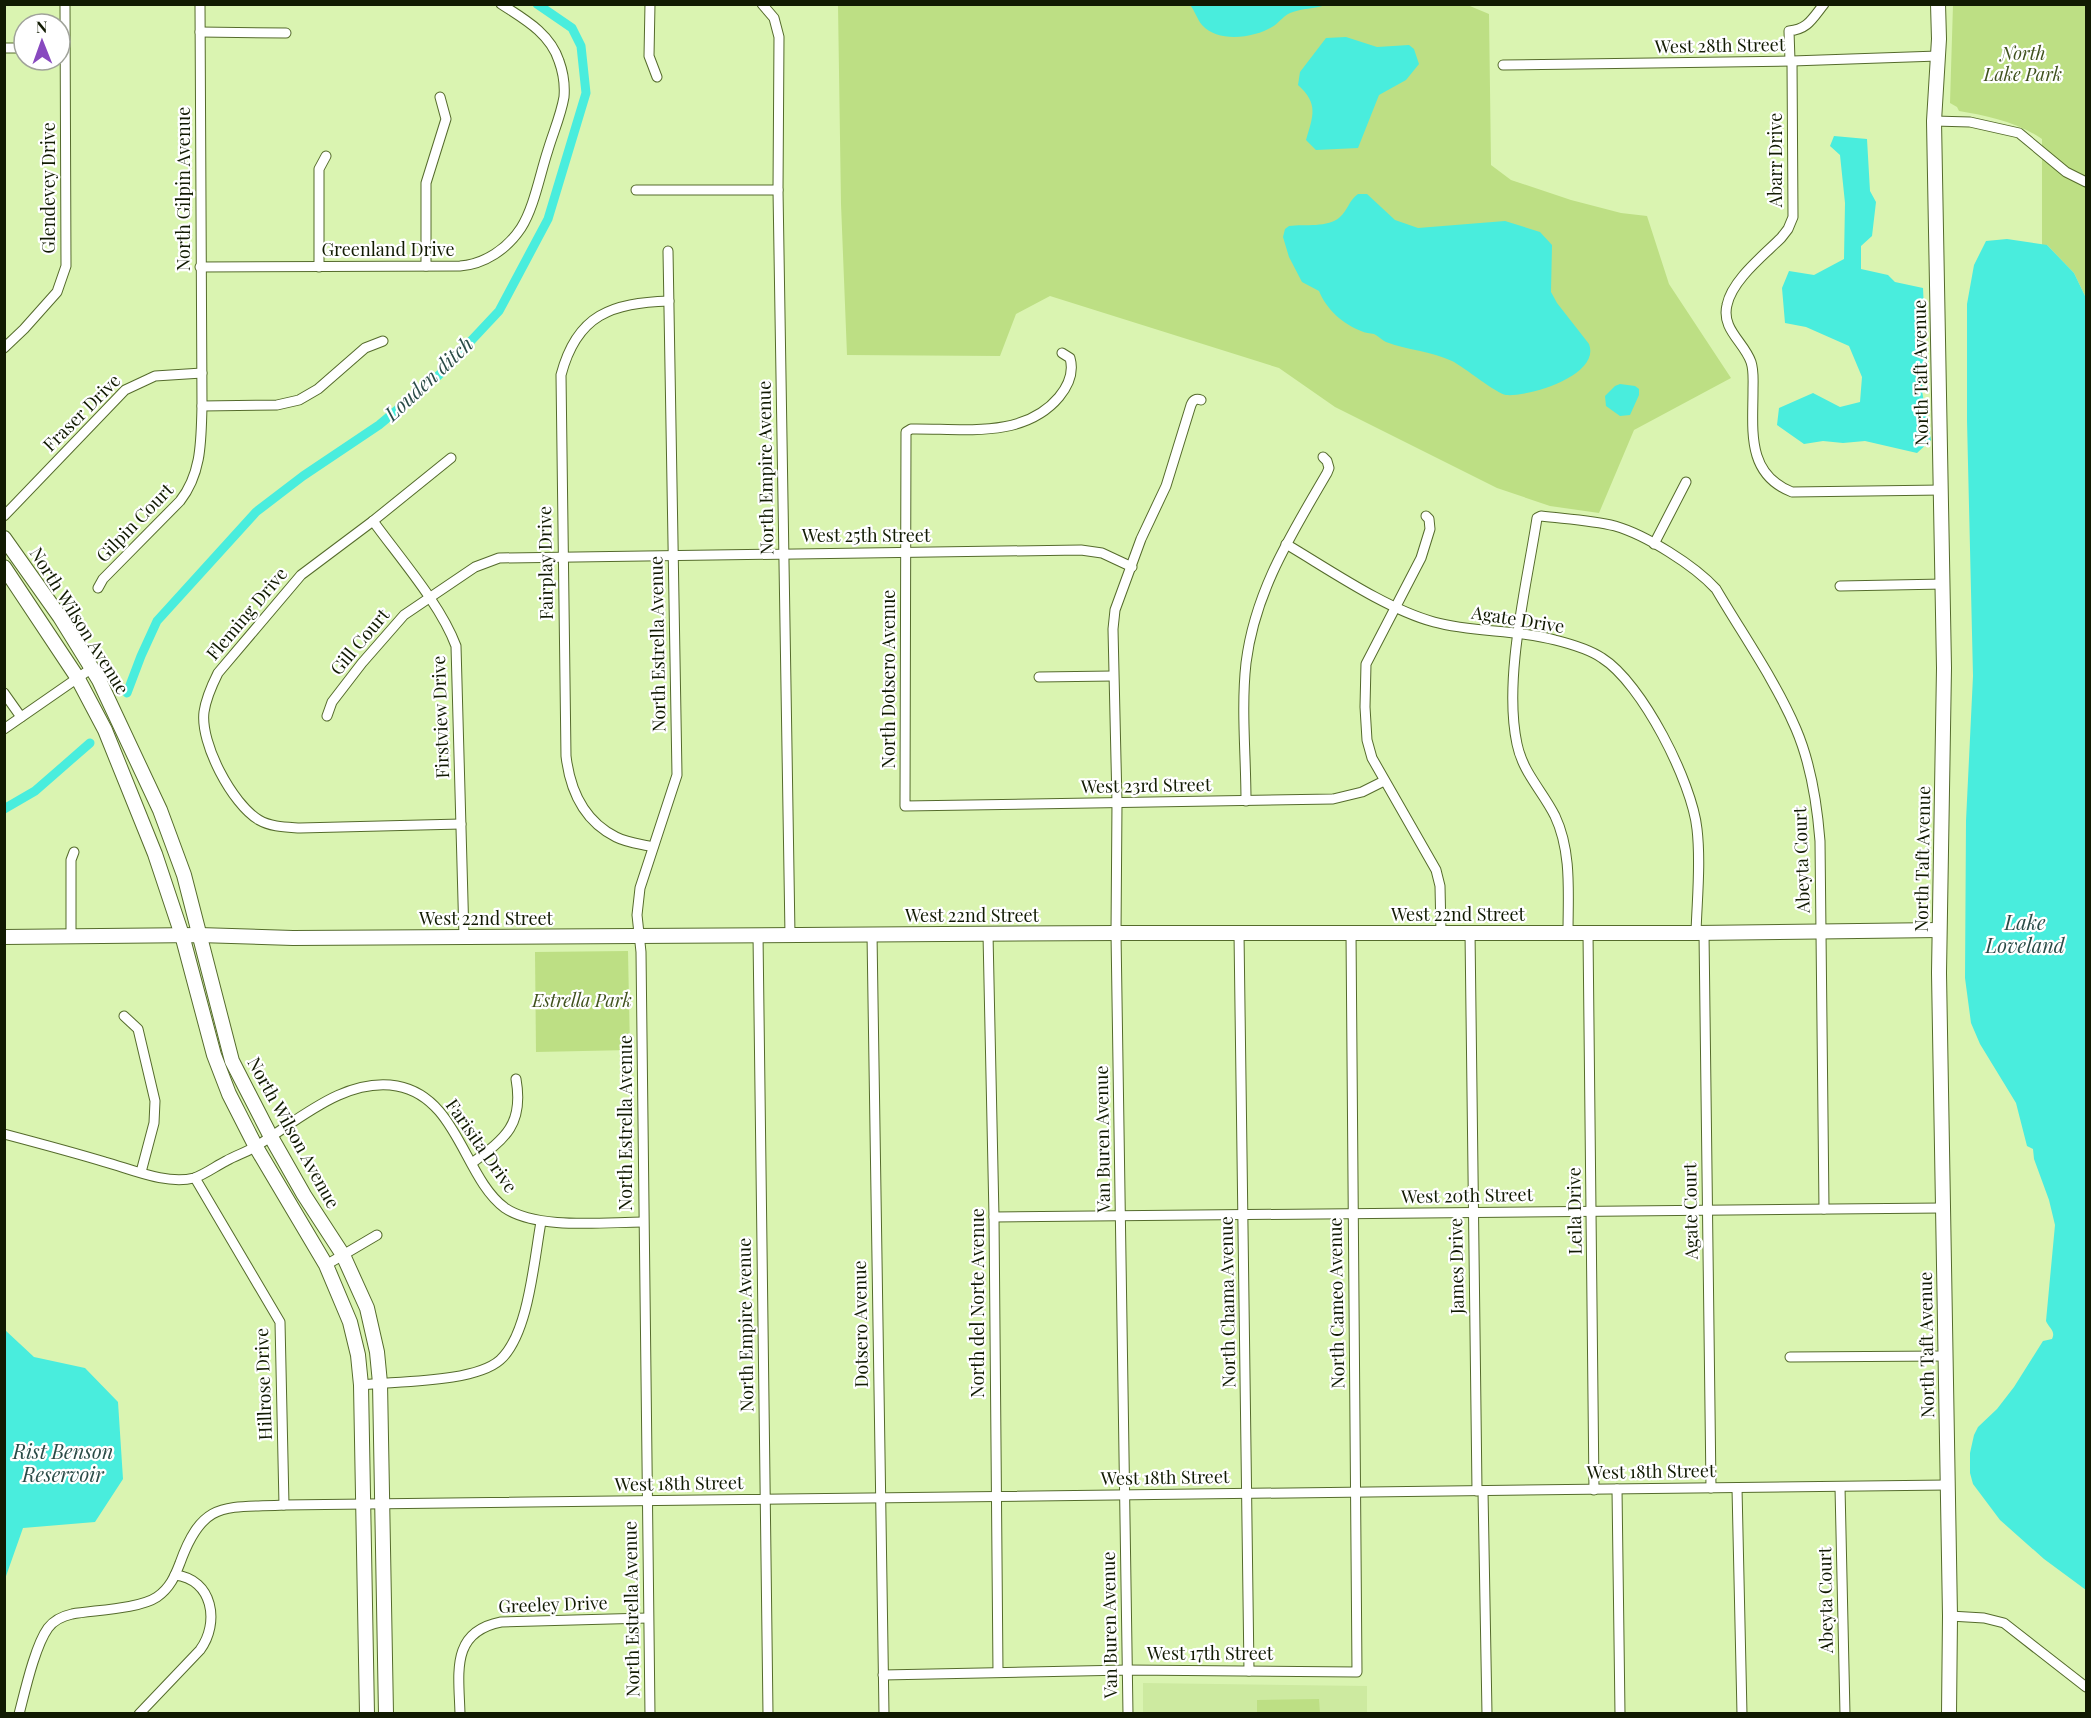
<svg xmlns="http://www.w3.org/2000/svg" width="2091" height="1718" viewBox="0 0 2091 1718" font-family="'Playfair Display',serif">
<style>
.built{fill:#cdeaa0}
.green{fill:#bddf84}
.water{fill:#49eddd}
.lines{fill:none;stroke-linecap:round;stroke-linejoin:round}
.canal{stroke:#49eddd;stroke-width:9}
.street-casing{stroke:#556b2c;stroke-width:11}
.secondary-casing{stroke:#556b2c;stroke-width:16}
.street{stroke:#fff;stroke-width:9}
.secondary{stroke:#fff;stroke-width:14}
.labels{text-anchor:middle;stroke-width:4.5;stroke-linejoin:round;paint-order:stroke}
.street-label{font-size:18px;fill:#111a02;stroke:#fff}
.park-label{font-size:18px;font-style:italic;fill:#40521e;stroke:#fff}
.water-label{font-size:20px;font-style:italic;fill:#2a4b47;stroke:#fff}
</style>
<rect width="100%" height="100%" fill="#daf4b1"/>
<polygon class="built" points="1143,1683 1367,1686 1367,1713 1143,1713"/>
<g class="green">
<polygon points="1465,4 1489,14 1491,165 1511,180 1571,200 1621,213 1647,216 1669,284 1731,378 1634,430 1599,513 1550,506 1497,488 1335,407 1279,368 1050,296 1016,314 1000,356 847,355 841,204 838,5"/>
<path d="M1953 5H2086V298L2074 273 2047 245H2042V139C2017 122 1988 116 1959 111L1957 107 1950 103Z"/>
<polygon points="628,951 630,1050 536,1052 535,952"/>
<polygon points="1319,1699 1320,1713 1257,1713 1257,1700"/>
</g>
<g class="water">
<path d="M1190 5H1326C1314 9 1302 8 1290 13 1282 17 1279 23 1272 27 1254 38 1218 43 1202 25 1197 19 1195 11 1190 5Z"/>
<path d="M1346 37 1377 47 1409 45 1414 49 1419 64 1406 80 1379 95 1358 148 1316 150 1306 140C1313 116 1319 104 1298 85L1300 72 1326 38Z"/>
<polygon points="1834,136 1867,139 1870,191 1876,202 1872,236 1861,246 1861,269 1888,275 1895,282 1923,288 1925,331 1922,391 1931,440 1917,453 1865,441 1843,443 1823,441 1804,444 1777,425 1779,408 1813,393 1840,407 1860,402 1862,377 1849,346 1806,327 1785,323 1782,288 1789,271 1814,275 1844,259 1845,203 1840,155 1830,146"/>
<path d="M1358 194H1367L1395 220 1418 228 1505 221 1540 232 1552 245 1551 292 1557 303 1589 344C1601 375 1529 397 1506 395 1497 394 1464 367 1452 361 1431 351 1407 350 1386 342 1382 340 1378 336 1374 334 1370 333 1365 333 1361 331 1343 324 1326 309 1319 291L1302 282 1289 257 1283 237 1285 229 1289 226C1305 224 1328 228 1340 217 1348 210 1349 200 1358 194Z"/>
<path d="M2007 239 2047 245 2074 273 2086 298V1590L2044 1559 2000 1520 1973 1484 1970 1473V1453L1974 1435 1978 1427 1997 1409 2014 1387 2043 1341 2052 1339C2056 1331 2049 1328 2046 1321L2055 1225 2049 1200 2034 1159 2033 1149 2027 1146 2016 1103 1980 1044 1971 1023 1965 978 1966 821 1973 676 1967 421V304L1974 265 1986 241Z"/>
<polygon points="1620,384 1635,386 1639,389 1639,395 1630,415 1620,416 1606,406 1605,396 1615,386"/>
<polygon points="5,1330 34,1357 85,1368 118,1402 123,1479 95,1522 23,1528 5,1579"/>
</g>
<g class="lines">
<g class="canal">
<polyline points="127,693 141,656 157,621 256,512 303,476 379,425 439,375 499,311 548,219 586,93 581,46 572,28 537,4"/>
<polyline points="4,809 35,791 90,743"/>
</g>
<defs>
<g id="street">
<polyline points="650,4 649,56 657,77"/>
<polyline points="762,4 774,18 779,37 778,190 790,935"/>
<polyline points="200,32 286,33"/>
<polyline points="4,48 24,48"/>
<path d="M1790 61 1789 31C1808 29 1812 19 1824 4"/>
<path d="M1792 61 1793 217 1788 229 1781 238C1764 255 1732 280 1727 305 1721 329 1744 342 1751 362 1754 371 1753 381 1753 390 1753 430 1746 474 1792 492L1942 490"/>
<polyline points="1503,65 1792,61 1938,56"/>
<polyline points="1934,121 1970,122 2019,133 2066,172 2086,182"/>
<polyline points="636,190 778,190"/>
<polyline points="426,266 426,183 446,119 440,97"/>
<path d="M200 267 460 266C485 264 507 249 521 228 534 208 540 174 548 150 553 133 561 115 564 97 565 85 563 72 559 61 550 33 524 19 501 4"/>
<polyline points="319,267 319,169 326,156"/>
<polyline points="4,348 24,329 57,292 66,266 65,4"/>
<path d="M1062 353 1070 358C1074 372 1068 386 1059 397 1023 440 960 428 911 429L906 432 905 806 1333 799 1362 792 1384 781"/>
<polyline points="202,406 277,405 299,400 318,389 365,348 383,341"/>
<path d="M451 458 373 521 301 575 218 673C212 685 206 698 204 712 200 743 232 804 259 820 271 827 286 827 300 828L461 824"/>
<polyline points="4,516 125,390 155,376 202,373"/>
<polyline points="1426,516 1429,519 1430,529 1421,558 1366,664 1365,707 1367,740 1372,758 1436,870 1440,886 1441,932"/>
<path d="M373 521C399 557 441 605 456 646L464 937"/>
<path d="M1286 544C1330 570 1386 609 1434 622 1474 633 1516 629 1555 640 1571 644 1589 649 1602 658 1642 683 1692 782 1697 829 1701 863 1697 899 1696 933"/>
<polyline points="1654,544 1686,482"/>
<polyline points="1840,586 1944,584"/>
<path d="M98 588 103 579 180 501C202 473 201 440 202 406L200 4"/>
<polyline points="1039,677 1113,676"/>
<polyline points="4,693 21,717"/>
<polyline points="327,716 332,702 362,663 404,615 475,567 499,558 1081,550 1102,553 1132,567"/>
<polyline points="4,729 92,668"/>
<path d="M1246 801C1246 756 1241 708 1246 663 1255 591 1291 535 1327 473L1329 468 1327 461 1323 457"/>
<path d="M653 847C641 844 628 843 616 837 584 821 570 790 566 756L561 375C577 314 612 303 669 301"/>
<polyline points="1470,932 1477,1491"/>
<polyline points="1239,933 1249,1671"/>
<path d="M1568 933C1568 894 1572 852 1555 816 1542 790 1523 773 1517 744 1503 679 1527 584 1537 518L1541 516C1566 519 1591 520 1615 526 1646 535 1694 565 1716 589 1743 635 1775 680 1796 729 1811 764 1817 803 1820 841L1824 1209"/>
<polyline points="1588,933 1594,1490"/>
<polyline points="1704,933 1711,1488"/>
<polyline points="872,934 884,1714"/>
<polyline points="988,934 994,1217 998,1672"/>
<polyline points="758,935 768,1714"/>
<polyline points="71,938 71,860 74,852"/>
<polyline points="124,1016 138,1029 155,1101 154,1123 141,1172"/>
<path d="M4 1134C38 1143 72 1152 105 1162 131 1169 166 1185 194 1178 204 1175 216 1166 226 1161 236 1155 248 1152 258 1145 299 1120 345 1077 397 1086 458 1097 464 1178 505 1208 537 1230 605 1222 643 1222"/>
<path d="M472 1163C506 1138 524 1124 516 1079"/>
<polyline points="195,1178 280,1322 284,1505"/>
<polyline points="994,1217 1942,1208"/>
<polyline points="326,1265 377,1235"/>
<polyline points="1790,1357 1945,1356"/>
<path d="M361 1385C395 1381 474 1383 500 1360 529 1334 534 1259 541 1222"/>
<polyline points="1840,1487 1845,1714"/>
<polyline points="1737,1488 1742,1714"/>
<polyline points="1617,1489 1620,1714"/>
<polyline points="1483,1491 1487,1714"/>
<polyline points="1950,1616 1984,1618 2004,1623 2086,1687"/>
<polyline points="883,1675 1128,1670 1357,1672 1351,933"/>
<path d="M19 1714C25 1691 35 1646 48 1628 54 1620 63 1616 72 1614 95 1610 139 1609 157 1597 170 1588 175 1576 180 1563 203 1499 225 1508 284 1505L1947 1485"/>
<path d="M139 1714 200 1650C220 1623 213 1579 175 1575"/>
<path d="M460 1714C459 1673 450 1632 501 1622L648 1618"/>
<polyline points="650,1714 641,952 637,915 640,888 677,775 668,251"/>
<path d="M1128 1714 1116 933 1117 803 1113 629 1115 610 1141 539 1166 486 1191 405C1193 400 1196 398 1201 400"/>
</g>
<g id="secondary">
<polyline points="1938,4 1939,39 1934,121 1944,668 1939,973 1950,1616 1949,1714"/>
<polyline points="4,538 60,617 99,680 160,810 184,875 232,1061 271,1137 304,1195 343,1255 367,1308 377,1352 380,1383 386,1714"/>
<polyline points="4,567 77,677 105,730 155,854 182,935 214,1055 229,1094 256,1147 326,1265 350,1322 358,1355 361,1385 367,1714"/>
<polyline points="4,937 199,935 293,938 1116,933 1696,933 1939,930"/>
</g>
</defs>
<use href="#street" class="street-casing"/>
<use href="#secondary" class="secondary-casing"/>
<use href="#street" class="street"/>
<use href="#secondary" class="secondary"/>
</g>
<g class="labels">
<g class="street-label">
<text transform="translate(1720 46) rotate(-1)" y="6">West 28th Street</text>
<text transform="translate(1776 160) rotate(-90)" y="6">Abarr Drive</text>
<text transform="translate(49 188) rotate(-90)" y="6">Glendevey Drive</text>
<text transform="translate(184 189) rotate(-90)" y="6">North Gilpin Avenue</text>
<text x="388" y="256">Greenland Drive</text>
<text transform="translate(1921 373) rotate(-91)" y="6">North Taft Avenue</text>
<text transform="translate(82 413) rotate(-45)" y="6">Fraser Drive</text>
<text transform="translate(766 468) rotate(-91)" y="6">North Empire Avenue</text>
<text transform="translate(135 523) rotate(-46)" y="6">Gilpin Court</text>
<text x="866" y="542">West 25th Street</text>
<text transform="translate(546 563) rotate(-91)" y="6">Fairplay Drive</text>
<text transform="translate(247 614) rotate(-50)" y="6">Fleming Drive</text>
<text transform="translate(1518 620) rotate(9)" y="6">Agate Drive</text>
<text transform="translate(79 621) rotate(58)" y="6">North Wilson Avenue</text>
<text transform="translate(360 642) rotate(-50)" y="6">Gill Court</text>
<text transform="translate(658 644) rotate(-91)" y="6">North Estrella Avenue</text>
<text transform="translate(889 679) rotate(-90)" y="6">North Dotsero Avenue</text>
<text transform="translate(441 717) rotate(-92)" y="6">Firstview Drive</text>
<text transform="translate(1146 786) rotate(-1)" y="6">West 23rd Street</text>
<text transform="translate(1923 859) rotate(-89)" y="6">North Taft Avenue</text>
<text transform="translate(1802 860) rotate(-92)" y="6">Abeyta Court</text>
<text x="1458" y="921">West 22nd Street</text>
<text x="972" y="922">West 22nd Street</text>
<text x="486" y="925">West 22nd Street</text>
<text transform="translate(626 1123) rotate(-90)" y="6">North Estrella Avenue</text>
<text transform="translate(293 1133) rotate(61)" y="6">North Wilson Avenue</text>
<text transform="translate(1103 1139) rotate(-91)" y="6">Van Buren Avenue</text>
<text transform="translate(481 1146) rotate(55)" y="6">Farisita Drive</text>
<text transform="translate(1467 1196) rotate(-1)" y="6">West 20th Street</text>
<text transform="translate(1575 1211) rotate(-91)" y="6">Leila Drive</text>
<text transform="translate(1691 1211) rotate(-91)" y="6">Agate Court</text>
<text transform="translate(1457 1266) rotate(-91)" y="6">James Drive</text>
<text transform="translate(1228 1302) rotate(-91)" y="6">North Chama Avenue</text>
<text transform="translate(978 1303) rotate(-90)" y="6">North del Norte Avenue</text>
<text transform="translate(1337 1303) rotate(-91)" y="6">North Cameo Avenue</text>
<text transform="translate(861 1324) rotate(-91)" y="6">Dotsero Avenue</text>
<text transform="translate(746 1325) rotate(-91)" y="6">North Empire Avenue</text>
<text transform="translate(1927 1345) rotate(-91)" y="6">North Taft Avenue</text>
<text transform="translate(264 1384) rotate(-92)" y="6">Hillrose Drive</text>
<text transform="translate(1651 1472) rotate(-1)" y="6">West 18th Street</text>
<text transform="translate(1165 1478) rotate(-1)" y="6">West 18th Street</text>
<text transform="translate(679 1484) rotate(-1)" y="6">West 18th Street</text>
<text transform="translate(1826 1600) rotate(-91)" y="6">Abeyta Court</text>
<text transform="translate(553 1605) rotate(-2)" y="6">Greeley Drive</text>
<text transform="translate(632 1609) rotate(-91)" y="6">North Estrella Avenue</text>
<text transform="translate(1110 1625) rotate(-91)" y="6">Van Buren Avenue</text>
<text x="1210" y="1660">West 17th Street</text>
</g>
<g class="park-label">
<text x="2023" y="60">North<tspan x="2023" dy="21">Lake Park</tspan></text>
<text x="582" y="1007">Estrella Park</text>
</g>
<g class="water-label">
<text transform="translate(429 379) rotate(-43)" y="7">Louden ditch</text>
<text x="2025" y="930">Lake<tspan x="2025" dy="23">Loveland</tspan></text>
<text x="63" y="1459">Rist Benson<tspan x="63" dy="23">Reservoir</tspan></text>
</g>
</g>
<rect width="2091" height="1718" fill="none" stroke="#111a02" stroke-width="12"/>
<g transform="translate(42 42) rotate(359)"><circle r="28" fill="#ffffff" stroke="#a0a39a" stroke-width="1.5"/>
<path d="M0-4.5L10 22L0 15L-10 22Z" fill="#8849bf"/>
<text y="-9" font-size="16" font-weight="bold" text-anchor="middle" fill="#111a02">N</text>
</g>
</svg>
